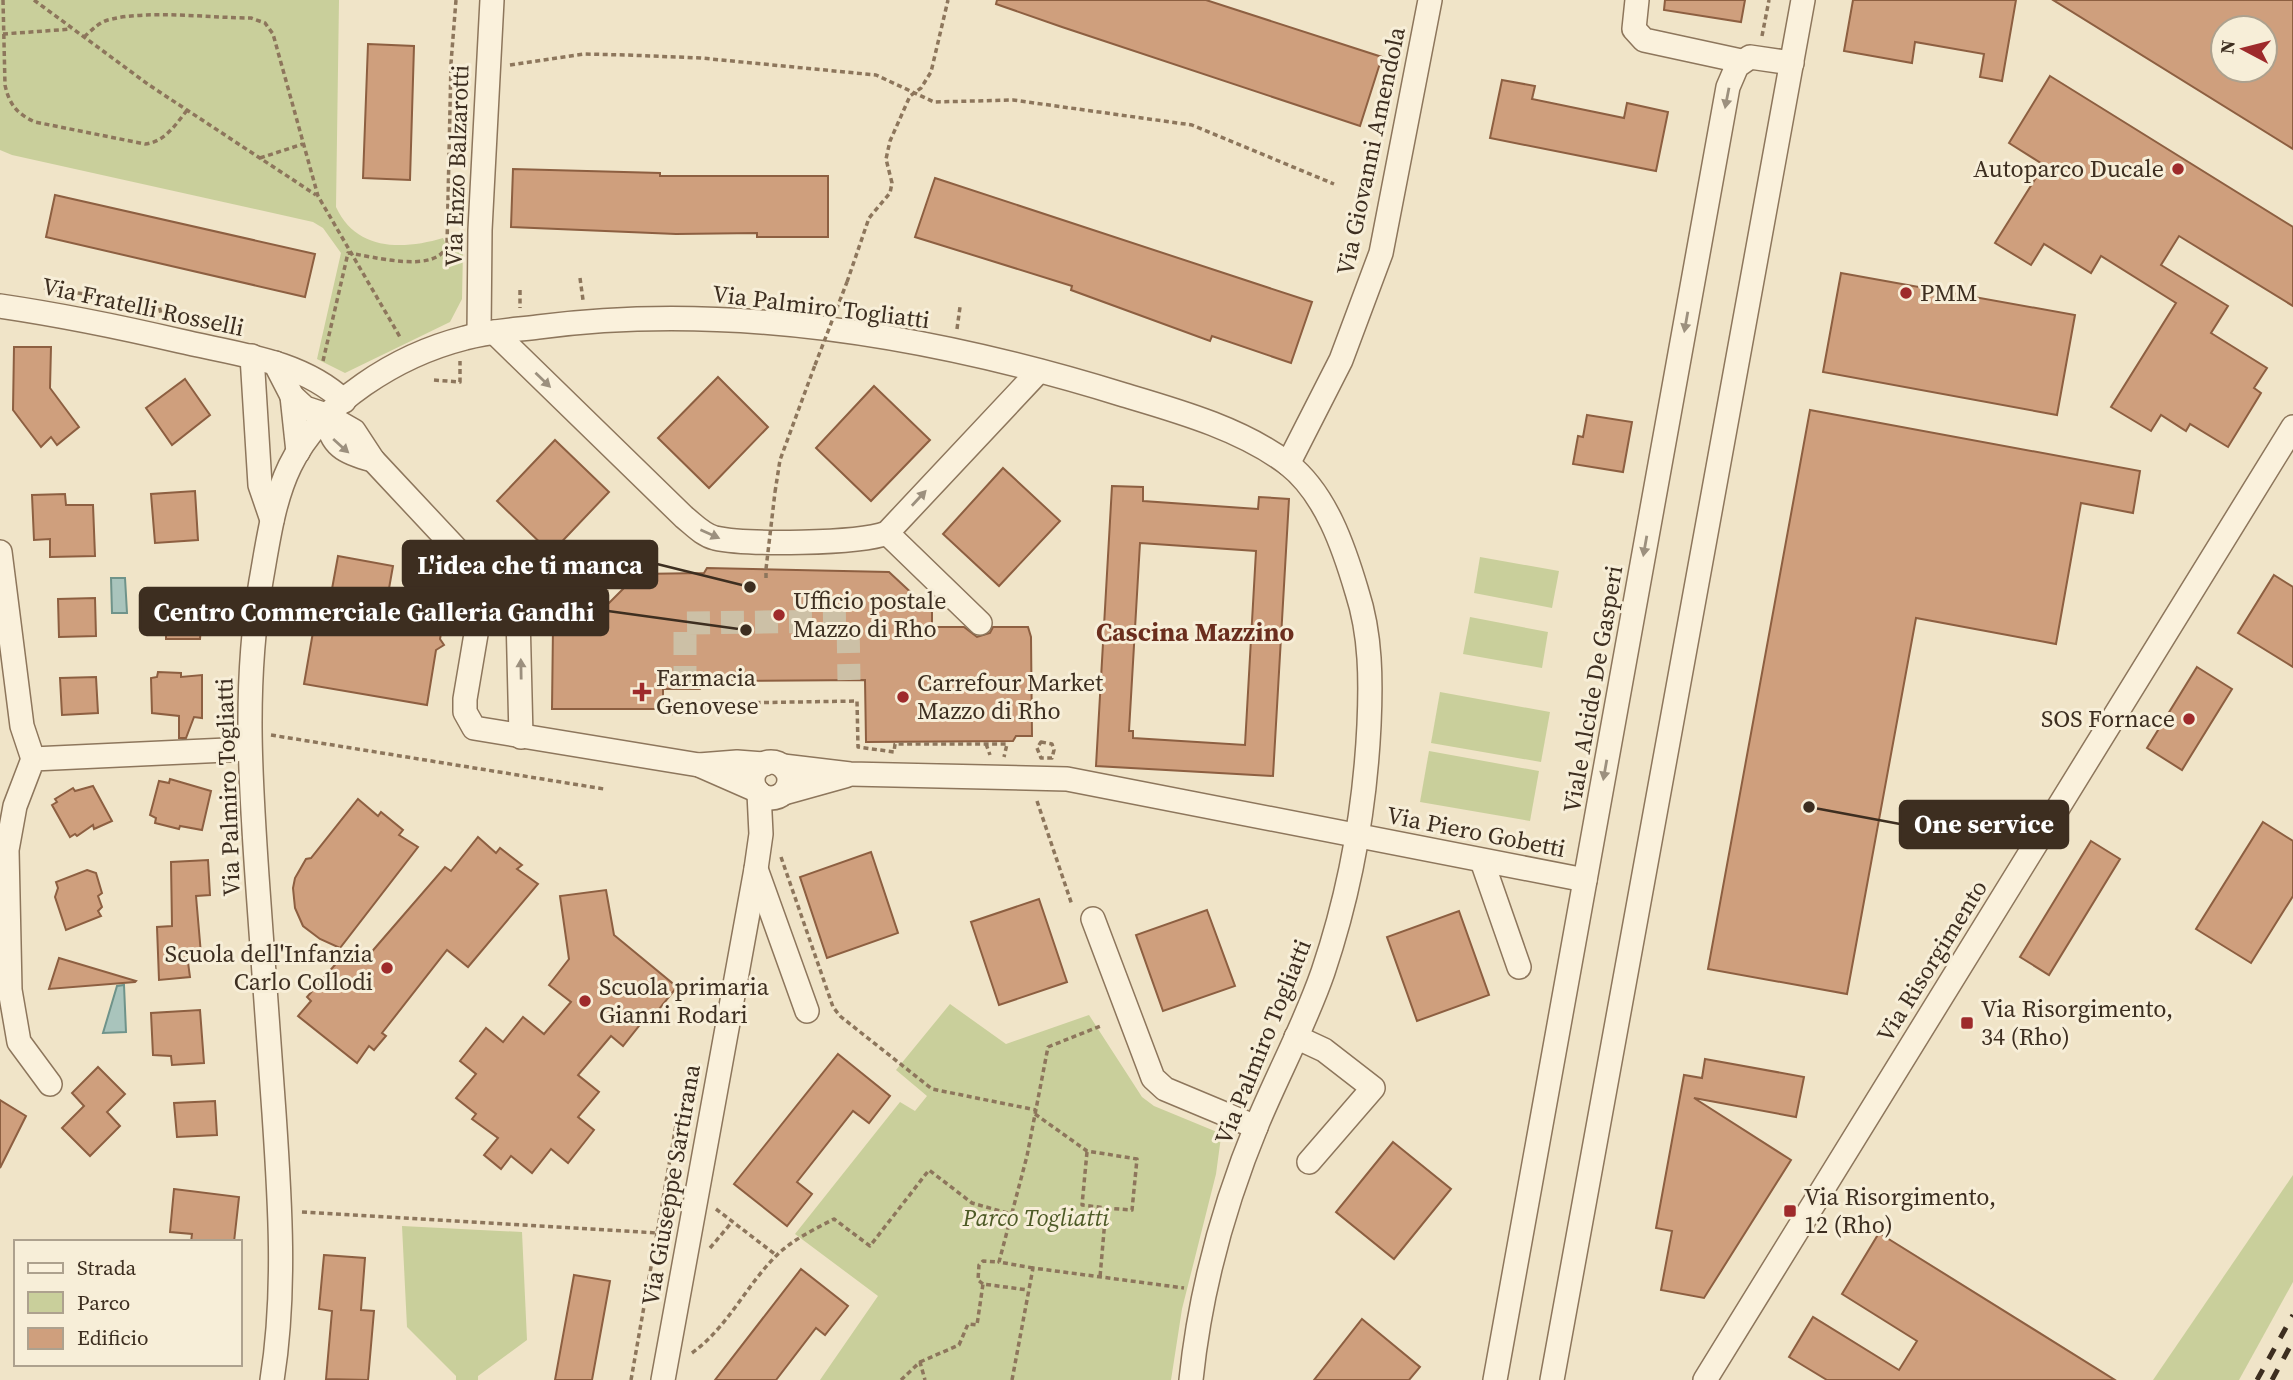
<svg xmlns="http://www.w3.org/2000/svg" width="2293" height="1380" viewBox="0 0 2293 1380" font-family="'Source Serif 4',serif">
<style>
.green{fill:#c9cf9b}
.water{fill:#a9c4bc;stroke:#6f938a;stroke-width:2}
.building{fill:#cf9f7d;stroke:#8d5f41;stroke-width:2;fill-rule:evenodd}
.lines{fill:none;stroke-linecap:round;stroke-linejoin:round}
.minor-tunnel{stroke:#ccc0a6;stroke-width:23;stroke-dasharray:23 11;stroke-linecap:butt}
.minor-casing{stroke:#8d765c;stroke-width:26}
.path{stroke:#8d765c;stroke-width:3.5;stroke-dasharray:5 3.5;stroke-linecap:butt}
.minor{stroke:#faf1dc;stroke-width:23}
.rail{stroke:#3d2e20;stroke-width:5;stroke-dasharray:12 12;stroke-linecap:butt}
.path-bridge{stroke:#8d765c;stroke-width:3.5;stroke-dasharray:5 3.5;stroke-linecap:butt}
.oneway{fill:#9c907e}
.poi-dot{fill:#9e2a2b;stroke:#f7eed8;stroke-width:2.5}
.labels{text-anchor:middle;stroke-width:6;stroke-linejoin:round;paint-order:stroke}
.street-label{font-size:24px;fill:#3d2e20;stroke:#f7eed8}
.poi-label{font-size:24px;fill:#3d2e20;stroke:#f7eed8;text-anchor:start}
.park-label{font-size:24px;font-style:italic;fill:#4d5a26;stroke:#f7eed8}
.neighbourhood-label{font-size:26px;font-weight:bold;fill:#6b2e1e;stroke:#f7eed8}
.leader{fill:none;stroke:#3d2e20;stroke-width:2.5}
.callout-dot{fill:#3d2e20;stroke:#f7eed8;stroke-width:2.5}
.callout{fill:#3d2e20;stroke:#3d2e20;stroke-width:2.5}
.callout-label{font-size:26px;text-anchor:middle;font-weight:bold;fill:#fff}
</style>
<rect width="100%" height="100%" fill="#f0e4c8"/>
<g class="green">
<path d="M0 0H339L336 207C356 251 403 250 443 238L447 247 463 250 462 299 450 322 345 373 317 359 341 253 323 228 313 222 12 155 0 150Z"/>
<polygon points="1480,557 1559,571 1552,608 1474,593"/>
<polygon points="1470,617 1548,632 1542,668 1463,654"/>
<polygon points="1440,692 1550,712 1541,762 1431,743"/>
<polygon points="1429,751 1539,771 1530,821 1420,802"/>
<polygon points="950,1004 1006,1044 1089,1015 1142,1097 1154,1106 1217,1132 1221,1137 1216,1174 1182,1309 1171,1380 820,1380 878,1296 795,1234 900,1102 915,1111 927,1096 896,1070"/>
<polygon points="2293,1175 2293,1282 2239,1380 2153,1380"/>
<polygon points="402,1226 522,1232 527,1340 478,1376 478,1380 456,1380 456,1376 407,1327"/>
</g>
<g class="water">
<polygon points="111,578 125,578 127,613 112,613"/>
<polygon points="124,985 126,1032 103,1033 117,986"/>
</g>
<g class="building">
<polygon points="997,0 1206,0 1382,57 1360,126 1062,27 996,4"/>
<polygon points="1665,0 1745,0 1741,22 1664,10"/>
<polygon points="1853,0 2016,0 2002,81 1980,77 1984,54 1915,42 1912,63 1844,51"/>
<path d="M2053 0H2293V149ZM2223 28H2265V70H2223Z"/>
<polygon points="368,44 414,46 410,180 363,178"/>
<polygon points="2050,76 2293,227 2293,306 2179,236 2161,265 2228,306 2211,333 2267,368 2254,388 2261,393 2228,447 2190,424 2186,431 2161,415 2151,431 2111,407 2176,303 2101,256 2091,273 2044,244 2031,265 1995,243 2044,165 2009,143"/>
<polygon points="1502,80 1535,86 1532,99 1624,118 1627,103 1668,112 1656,171 1490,138"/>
<polygon points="513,169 660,173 660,176 828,176 828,237 757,237 757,233 676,234 511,227"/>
<polygon points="935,178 1312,302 1291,363 1212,336 1210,341 1071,290 1072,286 915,237"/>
<polygon points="55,195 315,254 305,297 46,237"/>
<polygon points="1841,273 2075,315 2057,415 1823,372"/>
<polygon points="14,347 51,347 50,388 79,427 57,445 51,437 41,447 13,410"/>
<polygon points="718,377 768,427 709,488 658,438"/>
<polygon points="185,379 210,415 172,445 146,408"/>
<polygon points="874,386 930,440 871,501 816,448"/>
<polygon points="1810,410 2140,471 2133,513 2081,503 2056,644 1916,618 1847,994 1708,969"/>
<polygon points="1587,415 1632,422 1623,472 1573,464 1578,436 1583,437"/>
<polygon points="555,440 609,492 551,553 497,501"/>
<polygon points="1003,468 1060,521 999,586 943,534"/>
<path d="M1112 486 1143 487V501L1258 509 1259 497 1289 499 1273 776 1096 766ZM1140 543 1256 551 1245 745 1133 738V731H1129Z"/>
<polygon points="195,491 198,540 155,543 151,494"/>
<polygon points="65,494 66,505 93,505 95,556 50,557 50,539 34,540 32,495"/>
<polygon points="338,556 393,566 388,594 446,605 440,639 444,645 436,650 427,705 304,684 317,609 328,611"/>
<polygon points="707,568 889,572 932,612 932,627 964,627 977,637 990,633 993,627 1028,627 1031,637 1032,736 1016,736 1013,741 866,742 865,680 704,681 700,689 663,689 663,707 656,709 552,709 553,627 606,627 608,604 638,574 704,573"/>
<polygon points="2274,575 2293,587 2293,667 2238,633"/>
<polygon points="203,589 206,613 202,615 200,639 166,639 166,633 161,633 161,612 165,612 169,590"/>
<polygon points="95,598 96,636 59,637 58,599"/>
<polygon points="2197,667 2232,689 2182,770 2147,748"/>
<polygon points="158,672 181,673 181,677 202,675 202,718 194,717 186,738 179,738 179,716 152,713 151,678 157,677"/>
<polygon points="96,677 98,713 62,715 60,678"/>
<polygon points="170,779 211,791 202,830 180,826 179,829 155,823 156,818 150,815 159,781 169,783"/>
<polygon points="93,786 112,821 94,829 93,825 77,836 75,834 70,837 52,805 57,802 55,799 73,788 75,791"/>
<polygon points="358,799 378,816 381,812 403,830 399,835 418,847 340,948 320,939 303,926 295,908 293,888 295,878 306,859 311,858"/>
<polygon points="2263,822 2293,841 2293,896 2251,963 2196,929"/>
<polygon points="478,837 496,853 500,848 522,865 517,869 538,884 468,967 447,950 382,1033 386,1036 374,1050 369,1046 357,1063 298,1016 311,1001 307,997 347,951 362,963 445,867 451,871"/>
<polygon points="2091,841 2120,859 2049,975 2020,957"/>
<polygon points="871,852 898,933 827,958 800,877"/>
<polygon points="208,860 210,895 196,896 201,954 187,955 190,977 159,980 157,927 172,926 171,862"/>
<polygon points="87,870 96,873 102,893 98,896 102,907 98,911 101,916 66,930 55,897 58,888 56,882"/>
<polygon points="606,890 614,935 677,987 647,1024 643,1021 623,1046 611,1036 578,1075 599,1092 578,1117 594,1130 568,1163 551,1149 532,1173 511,1156 501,1169 484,1155 498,1138 472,1119 476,1114 456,1098 476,1074 460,1061 486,1028 503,1042 523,1017 544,1034 571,1002 549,985 569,959 560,896"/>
<polygon points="1039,899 1067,982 999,1005 971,922"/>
<polygon points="1207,910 1235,986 1163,1011 1136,935"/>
<polygon points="1459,911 1489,995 1417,1021 1387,937"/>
<polygon points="59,958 136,981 135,982 49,989"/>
<polygon points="200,1010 204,1063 172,1065 171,1056 153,1055 151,1013"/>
<polygon points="838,1054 890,1096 869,1123 853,1111 797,1182 812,1194 787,1226 734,1184"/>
<polygon points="1705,1059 1804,1077 1796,1117 1694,1098 1791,1160 1704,1298 1661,1290 1672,1231 1656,1228 1684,1075 1702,1078"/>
<polygon points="98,1067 125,1094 107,1112 120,1126 90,1156 62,1128 84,1106 72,1093"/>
<polygon points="0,1100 26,1116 0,1168"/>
<polygon points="215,1101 217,1135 177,1137 174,1103"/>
<polygon points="1393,1142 1451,1189 1394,1259 1336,1212"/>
<polygon points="174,1189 239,1197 234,1242 191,1242 192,1234 170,1232"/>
<polygon points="1879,1233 2115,1380 1827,1380 1789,1357 1813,1317 1899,1370 1917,1341 1842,1294"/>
<polygon points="324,1255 365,1258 361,1310 374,1311 368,1380 326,1379 332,1311 319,1309"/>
<polygon points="801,1269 848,1306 825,1335 816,1328 776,1380 715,1380"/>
<polygon points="574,1275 610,1281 592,1380 555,1380"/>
<polygon points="1362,1319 1420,1367 1409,1380 1314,1380"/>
</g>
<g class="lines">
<polyline class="minor-tunnel" points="685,689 685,623 848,621 849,680"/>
<defs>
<g id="minor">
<polyline points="1637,0 1634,29 1644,40 1741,61"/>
<path d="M0 306C61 315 120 327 180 341 235 354 301 360 344 401"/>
<path d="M494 332 684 517C694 525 703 535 715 538 746 545 858 544 887 533L1039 371"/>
<polyline points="479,334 480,230 492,0"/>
<polyline points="252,356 260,485 272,520"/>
<polyline points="275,363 292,396 305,408 326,415 354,431 373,460 518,615 521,737"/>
<polyline points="292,396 298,452"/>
<path d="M326 415C330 446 345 453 373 460"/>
<polyline points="1288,464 1341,360 1381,253 1430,0"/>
<polyline points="887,533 980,623"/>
<polyline points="0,552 22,726 33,759"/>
<polyline points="485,581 465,699 465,712 474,728 699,765 756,790"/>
<circle cx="771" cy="780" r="18"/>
<polyline points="699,765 737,762 765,764"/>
<polyline points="783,766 850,774 1067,779 1585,880"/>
<polyline points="784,793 845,776"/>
<polyline points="1482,861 1519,967"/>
<polyline points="756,869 807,1011"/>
<polyline points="1093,919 1153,1078 1165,1089 1256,1127"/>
<polyline points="1296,1037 1324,1050 1373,1088 1309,1162"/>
<polyline points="50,1084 19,1042 10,990 7,850 15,806 33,759 248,749"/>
<path d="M272 1380C286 1293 280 1201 274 1113 268 1034 262 955 257 876 250 774 244 682 261 581 268 542 273 501 290 466 321 402 398 355 465 338 489 331 514 330 538 327 734 301 937 337 1124 395 1178 411 1242 429 1288 464 1326 494 1344 548 1357 592 1371 635 1371 681 1369 725 1365 809 1350 892 1323 972 1305 1024 1279 1072 1258 1122 1224 1204 1200 1292 1191 1380"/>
<polyline points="663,1380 756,869 761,834 759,793"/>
<polyline points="1495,1380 1728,87 1737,66 1750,57 1792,63"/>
<polyline points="1552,1380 1803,0"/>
<polyline points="1705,1380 2293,427"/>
</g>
</defs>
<use href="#minor" class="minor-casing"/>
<g class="path">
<path d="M3 0 5 85C9 104 17 114 35 122L145 144C165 142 176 124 188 109"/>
<polyline points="34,0 149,85 316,195"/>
<polyline points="456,0 451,63 447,245 458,245"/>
<polyline points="3,34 71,29"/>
<polyline points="1762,36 1769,0"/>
<path d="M84 37C93 29 100 21 112 19 150 10 211 18 251 18L265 23 273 34 318 196 400 337"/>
<polyline points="510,65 584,54 627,55 701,58 876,75 934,102 1013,100 1192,125 1334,184"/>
<polyline points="260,158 303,144"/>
<polyline points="580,278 583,300"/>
<polyline points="847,282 869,218 890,193 892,183 886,159 890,141 910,96 921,88 931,72 948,0"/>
<polyline points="44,288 159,305 161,314"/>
<polyline points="520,290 520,308"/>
<polyline points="957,329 960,307"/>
<path d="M323 361 348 253C372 256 437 275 447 245"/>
<polyline points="434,380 460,382 460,361"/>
<polyline points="775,492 780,460 815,365"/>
<polyline points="766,578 766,569"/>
<path d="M541 614C569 595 568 570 608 592"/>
<polyline points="663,715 737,703 857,701 858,747 894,752 895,744 1007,744 1004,757"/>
<polyline points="271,735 604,789"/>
<polygon points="1041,742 1052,744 1054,750 1052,758 1041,758 1037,748"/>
<polyline points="986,744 990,755"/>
<polyline points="1037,801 1072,905"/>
<polyline points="781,857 833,1007 840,1016 932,1089 1036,1110"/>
<polyline points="1035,1114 1087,1151 1137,1159 1132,1210 1106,1208 1100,1277"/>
<polyline points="1087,1152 1082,1205 1106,1208"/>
<polyline points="716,1209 776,1255"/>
<polyline points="302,1212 657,1233 676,1125 689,1123"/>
<polyline points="710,1248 732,1222"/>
<polyline points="1033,1268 999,1262 1027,1156 1048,1047 1103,1025"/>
<polyline points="983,1284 978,1280 979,1265 983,1261 999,1262"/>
<path d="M692 1353C729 1326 746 1285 778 1254 794 1239 815 1229 834 1219L870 1246 929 1170 972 1203 1011 1214"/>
<polyline points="920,1362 959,1345 968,1324 977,1325 983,1284 1028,1290"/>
<polyline points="631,1380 657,1233"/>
<polyline points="901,1380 920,1362 925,1380"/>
<polyline points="1012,1380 1033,1268 1184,1288"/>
</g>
<use href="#minor" class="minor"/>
<g class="rail">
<polyline points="2257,1380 2293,1315"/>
<polyline points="2272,1380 2293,1341"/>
</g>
<g class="path-bridge">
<polyline points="815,365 847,282"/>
<polyline points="766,569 775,492"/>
</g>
</g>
<defs><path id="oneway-solid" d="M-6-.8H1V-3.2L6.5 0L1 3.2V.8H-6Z" transform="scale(1.75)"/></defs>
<g class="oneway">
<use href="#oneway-solid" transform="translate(1727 98) rotate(101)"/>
<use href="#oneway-solid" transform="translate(1686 322) rotate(100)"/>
<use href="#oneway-solid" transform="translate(543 380) rotate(44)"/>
<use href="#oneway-solid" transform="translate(341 446) rotate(42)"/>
<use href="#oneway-solid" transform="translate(919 498) rotate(-47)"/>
<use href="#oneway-solid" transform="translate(710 534) rotate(24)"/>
<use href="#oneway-solid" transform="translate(1645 546) rotate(100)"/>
<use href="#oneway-solid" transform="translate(521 669) rotate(-91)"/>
<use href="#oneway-solid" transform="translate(1605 770) rotate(100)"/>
</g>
<g class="poi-dot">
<circle cx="2178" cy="169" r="7"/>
<circle cx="1906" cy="293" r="7"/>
<circle cx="779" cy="615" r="7"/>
<path d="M638.5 681.5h7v7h7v7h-7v7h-7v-7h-7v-7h7z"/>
<circle cx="903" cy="697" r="7"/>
<circle cx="2189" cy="719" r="7"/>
<circle cx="387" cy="968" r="7"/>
<circle cx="585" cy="1001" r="7"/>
<rect x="1960" y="1016" width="14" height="14" rx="3.5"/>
<rect x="1783" y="1204" width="14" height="14" rx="3.5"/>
</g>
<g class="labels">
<g class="street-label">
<text transform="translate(1371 151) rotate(-78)" y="8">Via Giovanni Amendola</text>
<text transform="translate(457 166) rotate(-88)" y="8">Via Enzo Balzarotti</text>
<text transform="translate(143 307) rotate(12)" y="8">Via Fratelli Rosselli</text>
<text transform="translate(821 307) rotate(7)" y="8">Via Palmiro Togliatti</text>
<text transform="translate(1593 689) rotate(-80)" y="8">Viale Alcide De Gasperi</text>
<text transform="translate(228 787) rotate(-92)" y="8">Via Palmiro Togliatti</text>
<text transform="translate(1476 832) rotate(11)" y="8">Via Piero Gobetti</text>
<text transform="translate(1932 961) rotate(-58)" y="8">Via Risorgimento</text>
<text transform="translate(1263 1042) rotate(-68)" y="8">Via Palmiro Togliatti</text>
<text transform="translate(671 1185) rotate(-80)" y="8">Via Giuseppe Sartirana</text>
</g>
<g class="poi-label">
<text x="2164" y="177" text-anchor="end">Autoparco Ducale</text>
<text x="1920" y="301">PMM</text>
<text x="793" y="609">Ufficio postale<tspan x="793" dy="28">Mazzo di Rho</tspan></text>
<text x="656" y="686">Farmacia<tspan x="656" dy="28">Genovese</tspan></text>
<text x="917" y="691">Carrefour Market<tspan x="917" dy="28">Mazzo di Rho</tspan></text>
<text x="2175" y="727" text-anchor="end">SOS Fornace</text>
<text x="373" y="962" text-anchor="end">Scuola dell'Infanzia<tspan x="373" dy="28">Carlo Collodi</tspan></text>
<text x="599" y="995">Scuola primaria<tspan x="599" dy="28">Gianni Rodari</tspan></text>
<text x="1981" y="1017">Via Risorgimento,<tspan x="1981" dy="28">34 (Rho)</tspan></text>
<text x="1804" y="1205">Via Risorgimento,<tspan x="1804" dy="28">12 (Rho)</tspan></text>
</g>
<g class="park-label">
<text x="1036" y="1226">Parco Togliatti</text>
</g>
<g class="neighbourhood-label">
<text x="1195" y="641">Cascina Mazzino</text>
</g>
</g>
<path class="leader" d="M750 587L657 564M746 630L608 611M1809 807L1900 824"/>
<g class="callout-dot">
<circle cx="750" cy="587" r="7"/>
<circle cx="746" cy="630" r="7"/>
<circle cx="1809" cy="807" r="7"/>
</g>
<g class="callout">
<rect x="403" y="541" width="254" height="47" rx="7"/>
<rect x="140" y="588" width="468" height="47" rx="7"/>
<rect x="1900" y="801" width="168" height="47" rx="7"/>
</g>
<g class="callout-label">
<text x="530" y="574">L'idea che ti manca</text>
<text x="374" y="621">Centro Commerciale Galleria Gandhi</text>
<text x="1984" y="833">One service</text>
</g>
<rect x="14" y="1240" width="228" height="126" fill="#f7eed8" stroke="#ada18e" stroke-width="2"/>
<rect x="28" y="1263" width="35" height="10" fill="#faf1dc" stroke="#ada18e" stroke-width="2"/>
<text x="77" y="1275" font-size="21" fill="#3d2e20">Strada</text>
<rect x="28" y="1292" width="35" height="21" fill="#c9cf9b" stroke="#ada18e" stroke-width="2"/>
<text x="77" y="1310" font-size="21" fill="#3d2e20">Parco</text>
<rect x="28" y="1328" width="35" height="21" fill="#cf9f7d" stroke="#ada18e" stroke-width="2"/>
<text x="77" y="1345" font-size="21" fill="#3d2e20">Edificio</text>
<g transform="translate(2244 49) rotate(277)"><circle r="33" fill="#f7eed8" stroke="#ada18e" stroke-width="2"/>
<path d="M0-5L12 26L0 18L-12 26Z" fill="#9e2a2b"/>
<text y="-10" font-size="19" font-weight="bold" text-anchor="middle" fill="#3d2e20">N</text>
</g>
</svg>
